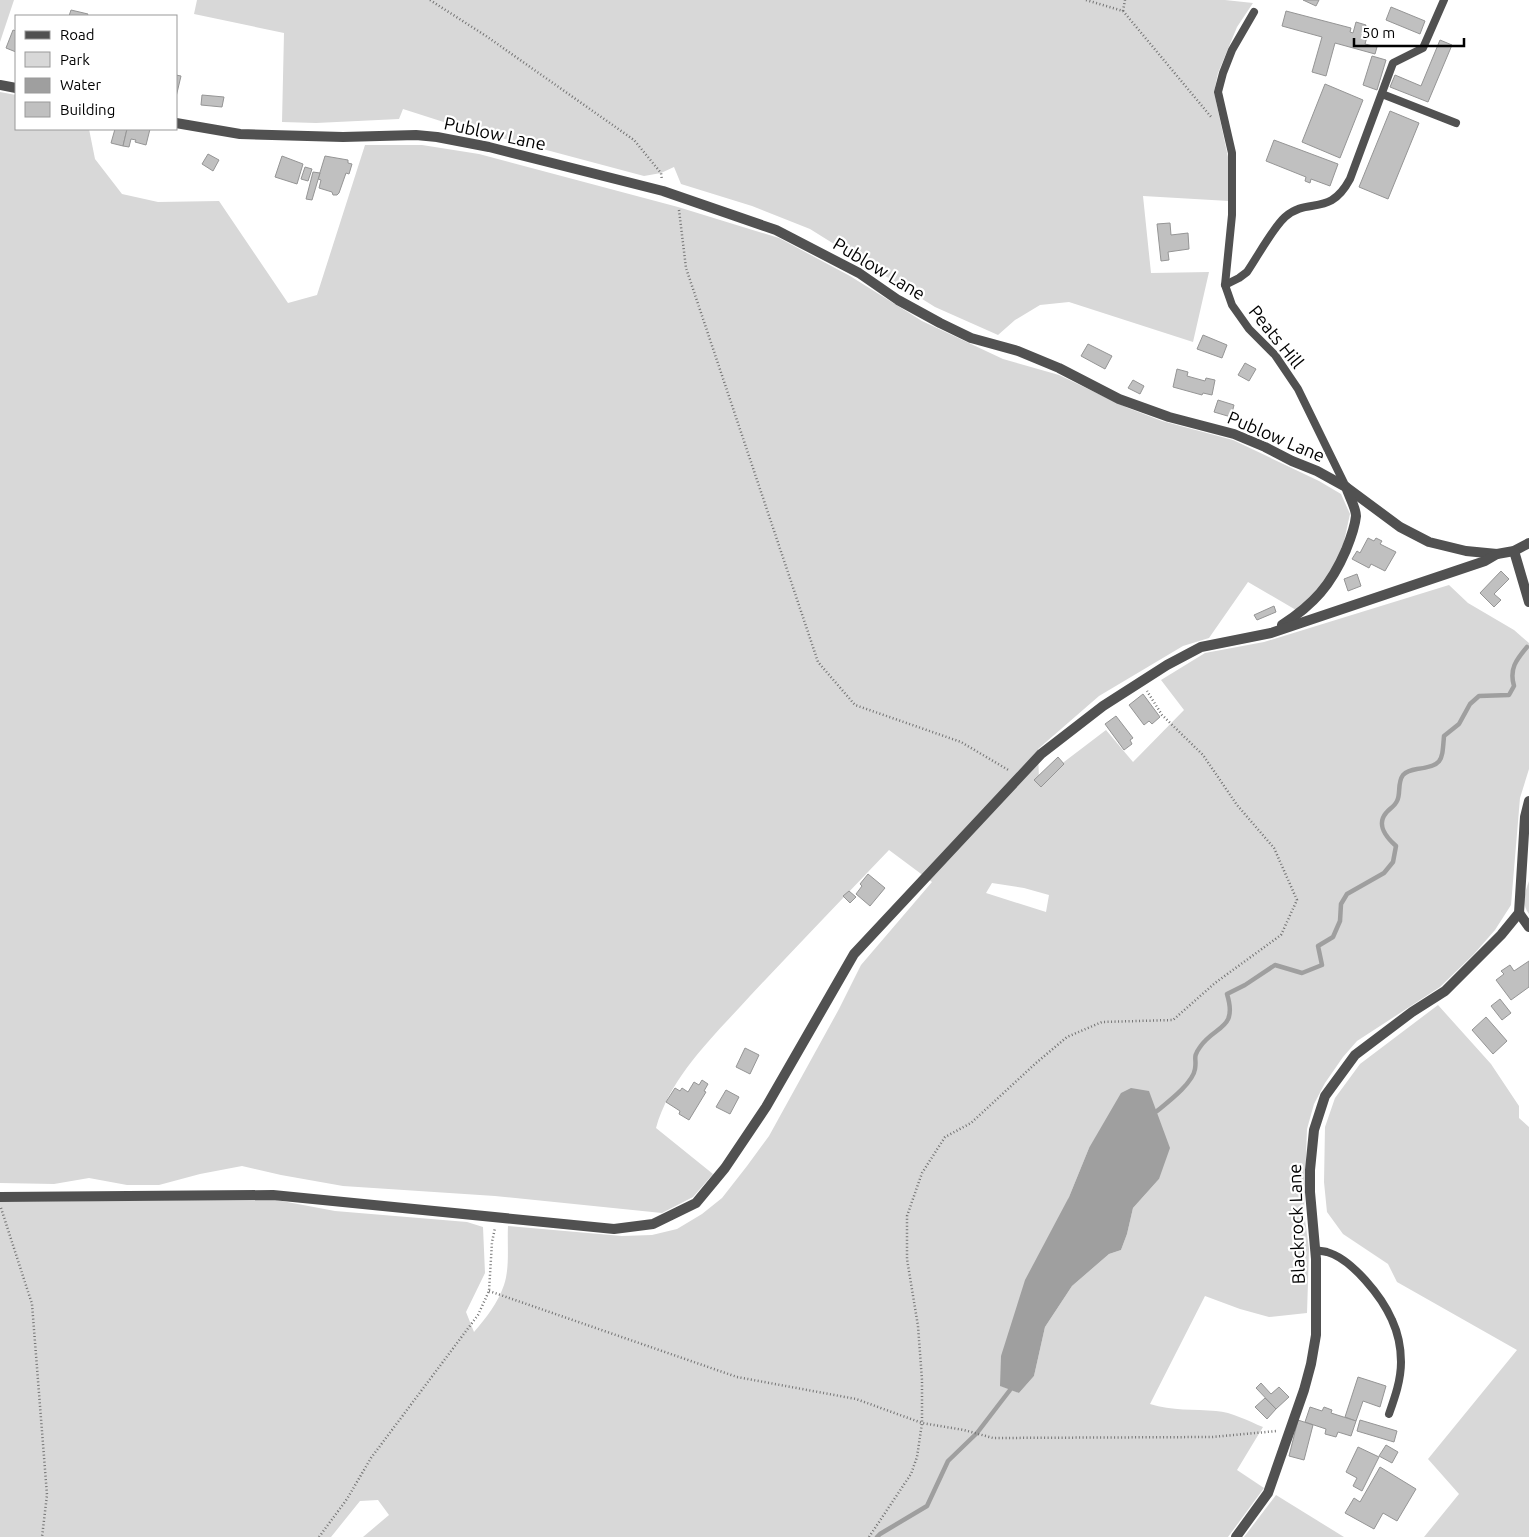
<svg xmlns="http://www.w3.org/2000/svg" width="1529" height="1537" viewBox="0 0 1529 1537" font-family="Ubuntu,sans-serif">
<style>
.green{fill:#d8d8d8;fill-rule:evenodd}
.water{fill:#9f9f9f}
.lines{fill:none;stroke-linecap:round;stroke-linejoin:round}
.stream{stroke:#9f9f9f;stroke-width:4.5}
.building{fill:#c0c0c0;stroke:#959595}
.path{stroke:#737373;stroke-width:2.5;stroke-dasharray:1 2.5;stroke-linecap:butt}
.lane{stroke:#515151;stroke-width:8}
.street{stroke:#515151;stroke-width:10}
.labels{text-anchor:middle;stroke-width:4.5;stroke-linejoin:round;paint-order:stroke}
.street-label{font-size:18px;fill:#000;stroke:#fff}
</style>
<rect width="100%" height="100%" fill="#fff"/>
<g class="green">
<polygon points="0,0 14,0 0,42"/>
<polygon points="197,0 1225,0 1253,3 1237,27 1218,73 1214,92 1228,157 1229,201 1143,196 1151,273 1209,272 1193,342 1069,302 1040,305 1015,320 998,335 935,307 810,229 752,206 681,184 674,167 661,173 644,176 453,125 403,109 399,119 316,123 282,122 284,33 194,14"/>
<path d="M0 92 16 95V129H89L95 159 122 194 158 202 219 201 288 303 317 295 365 145H422L479 154 678 207 779 238 850 276 922 321 1003 359 1059 375 1128 408 1162 421 1233 440 1319 481 1341 494 1350 514 1343 546 1335 564 1321 588 1296 610 1248 582 1209 638 1183 646 1099 696 1038 749 1039 781 1106 730 1133 762 1184 710 1161 680 1205 653 1264 642 1449 585 1468 603 1514 630 1529 643V769L1520 798 1511 905 1495 930 1474 954 1440 987 1357 1041 1343 1057 1325 1083 1314 1104 1307 1129 1304 1212 1309 1249 1307 1313 1269 1317 1240 1309 1205 1296 1150 1404C1172 1411 1194 1409 1216 1411 1232 1412 1248 1421 1263 1427L1237 1470 1264 1488 1228 1537H363L389 1515 378 1500 360 1501 331 1537H0V1202L271 1199 335 1211 467 1222 483 1227 485 1273 466 1312 474 1332C486 1318 498 1303 504 1285 510 1267 507 1245 508 1226L622 1236 652 1235 677 1229 702 1214 722 1198 747 1166 769 1136 839 1009 861 965 932 882 889 850C842 899 796 947 750 996 714 1036 671 1075 656 1128L713 1174 693 1197 662 1213 495 1196 343 1186 281 1175 242 1166 200 1174 159 1185H127L89 1178 54 1184 0 1183ZM992 883 1024 888 1049 895 1046 912 986 893ZM1089 1148 1159 1179 1133 1208 1127 1234 1121 1250 1109 1254 1072 1286 1045 1327 1034 1376 1019 1393 1001 1386 1069 1197Z"/>
<path d="M1529 881V914C1521 904 1525 892 1529 881Z"/>
<polygon points="1438,1005 1491,1064 1519,1106 1519,1118 1529,1127 1529,1537 1424,1537 1459,1494 1428,1459 1517,1350 1397,1282 1388,1264 1343,1234 1327,1212 1324,1182 1325,1127 1335,1098 1360,1064"/>
<polygon points="1276,1495 1344,1537 1244,1537"/>
</g>
<polygon class="water" points="1131,1088 1149,1091 1170,1148 1159,1179 1133,1208 1127,1234 1121,1250 1109,1254 1072,1286 1045,1327 1034,1376 1019,1393 1000,1386 1001,1356 1025,1280 1069,1197 1089,1148 1121,1093"/>
<g class="lines">
<g class="stream">
<path d="M1157 1111C1168 1102 1193 1083 1195 1069 1197 1058 1192 1058 1200 1047 1215 1025 1238 1030 1227 994L1245 985 1275 965 1302 973 1322 965 1318 946 1333 937 1340 921 1341 904 1347 894 1384 873 1393 862 1396 846C1386 837 1376 825 1386 813 1389 809 1395 806 1397 801 1401 794 1397 783 1403 775 1407 771 1411 770 1417 769 1443 766 1442 761 1444 736L1459 724 1470 704 1479 696 1509 695 1514 686C1509 669 1516 660 1527 647"/>
<polyline points="877,1537 880,1534 927,1506 948,1461 977,1433 1010,1390"/>
</g>
</g>
<g class="building">
<polygon points="1303,0 1319,0 1316,6"/>
<polygon points="1391,7 1425,21 1420,34 1386,20"/>
<polygon points="71,10 88,14 87,16 69,16"/>
<polygon points="1286,11 1351,28 1350,32 1353,33 1356,22 1366,25 1363,36 1367,37 1365,44 1377,47 1375,54 1335,43 1326,76 1312,72 1322,37 1282,26"/>
<polygon points="13,30 16,31 16,52 6,48"/>
<polygon points="1440,40 1452,45 1428,102 1390,87 1395,75 1421,86"/>
<polygon points="1372,56 1386,60 1377,90 1363,85"/>
<polygon points="176,75 181,76 176,97"/>
<polygon points="1325,84 1363,100 1340,158 1302,142"/>
<polygon points="202,95 224,97 222,107 201,105"/>
<polygon points="1390,111 1419,123 1388,199 1359,187"/>
<polygon points="115,129 127,129 123,146 111,143"/>
<polygon points="127,129 150,129 146,145 135,142 136,140 131,139 129,147 123,146"/>
<polygon points="1274,140 1338,164 1330,186 1311,179 1310,183 1305,181 1306,177 1266,161"/>
<polygon points="208,154 219,160 213,171 202,164"/>
<polygon points="282,156 303,164 297,184 275,177"/>
<polygon points="325,156 348,160 348,163 352,164 349,174 346,173 339,193 337,195 333,195 332,192 319,188 321,180 318,179"/>
<polygon points="305,167 312,169 308,181 301,179"/>
<polygon points="313,172 320,173 312,200 306,199"/>
<polygon points="1170,223 1171,235 1188,233 1189,249 1168,252 1169,260 1161,261 1157,224"/>
<polygon points="1203,335 1227,345 1222,358 1197,349"/>
<polygon points="1088,344 1112,356 1105,369 1081,356"/>
<polygon points="1245,363 1256,369 1249,381 1238,375"/>
<polygon points="1177,369 1188,372 1187,376 1205,381 1206,378 1215,380 1212,395 1203,393 1202,395 1173,387"/>
<polygon points="1133,380 1144,386 1140,394 1128,388"/>
<polygon points="1218,400 1234,405 1231,417 1214,412"/>
<polygon points="1368,538 1374,541 1376,538 1382,541 1380,544 1396,552 1385,571 1371,564 1369,568 1352,559 1357,551 1360,553"/>
<polygon points="1501,571 1509,579 1494,594 1501,600 1494,607 1480,593"/>
<polygon points="1357,574 1361,586 1348,591 1344,579"/>
<polygon points="1274,606 1276,612 1257,620 1254,615"/>
<polygon points="1143,694 1160,717 1152,724 1149,721 1144,725 1129,705"/>
<polygon points="1116,716 1133,738 1130,740 1132,744 1124,750 1105,724"/>
<polygon points="1058,757 1064,764 1041,787 1034,780"/>
<polygon points="868,874 885,888 870,906 856,894 862,886 860,884"/>
<polygon points="849,891 856,897 850,903 843,896"/>
<polygon points="1529,961 1529,987 1511,1000 1496,980 1504,974 1501,971 1510,965 1514,971"/>
<polygon points="1500,999 1511,1013 1502,1020 1491,1006"/>
<polygon points="1486,1017 1507,1041 1493,1054 1472,1030"/>
<polygon points="745,1048 759,1055 750,1074 736,1067"/>
<polygon points="702,1080 708,1084 704,1091 706,1092 689,1120 679,1114 680,1111 666,1102 675,1088 680,1091 682,1088 688,1092 694,1082 699,1085"/>
<polygon points="726,1090 739,1097 730,1114 716,1107"/>
<polygon points="1358,1377 1386,1386 1380,1407 1363,1401 1356,1421 1345,1417"/>
<polygon points="1261,1383 1271,1394 1279,1387 1289,1397 1276,1409 1256,1388"/>
<polygon points="1265,1398 1276,1409 1267,1419 1255,1407"/>
<polygon points="1310,1407 1322,1411 1324,1407 1332,1410 1331,1413 1356,1421 1351,1436 1338,1432 1336,1437 1325,1434 1326,1429 1305,1422"/>
<polygon points="1298,1420 1313,1425 1304,1460 1289,1456"/>
<polygon points="1360,1420 1397,1431 1394,1442 1357,1431"/>
<polygon points="1386,1445 1398,1452 1392,1463 1379,1456"/>
<polygon points="1358,1447 1379,1457 1362,1491 1353,1486 1357,1478 1346,1472"/>
<polygon points="1380,1467 1416,1489 1397,1521 1383,1513 1374,1529 1345,1513 1354,1498 1360,1502"/>
</g>
<g class="lines">
<g class="path">
<polyline points="430,0 486,36 634,140 661,173 662,180"/>
<polyline points="1086,0 1123,11 1212,118"/>
<polyline points="1123,11 1125,0"/>
<polyline points="679,210 686,268 818,662 855,705 961,742 1010,771"/>
<polyline points="1,1208 32,1304 47,1495 42,1537"/>
<polyline points="489,1291 737,1377 856,1399 922,1423 964,1430 993,1438 1212,1437 1277,1431"/>
<polyline points="319,1537 347,1499 371,1458 478,1315 489,1291 492,1242 495,1228"/>
<polyline points="869,1537 911,1474 917,1457 922,1423 922,1380 918,1326 907,1259 907,1216 922,1173 945,1137 971,1123 1036,1063 1067,1037 1102,1022 1173,1020 1215,983 1281,935 1297,900 1274,848 1237,805 1203,755 1162,715 1147,691"/>
</g>
<g class="lane">
<polyline points="1254,12 1232,50 1223,73 1218,92 1232,153 1232,215 1225,285 1232,305 1249,329 1275,355 1298,389 1346,487"/>
<polyline points="1382,94 1456,123"/>
<path d="M1225 285 1239 278 1247 272C1258 256 1272 229 1285 217 1309 196 1329 218 1350 179L1393 63 1423 48 1444 0"/>
<path d="M1315 1250C1319 1251 1323 1251 1327 1252 1352 1259 1382 1297 1392 1320 1398 1333 1401 1348 1401 1362 1401 1380 1395 1397 1389 1414"/>
</g>
<g class="street">
<polyline points="0,85 16,88"/>
<polyline points="176,123 240,134 343,137 416,135 437,137 489,147 663,191 776,230 859,273 898,300 940,323 971,338 1018,351 1059,368 1119,399 1169,417 1234,434 1265,447 1292,461 1317,471 1346,487 1400,527 1429,542 1466,551 1497,554 1514,551 1529,543"/>
<polyline points="1514,551 1529,602"/>
<path d="M1282 625C1314 604 1331 585 1346 550 1350 540 1355 527 1356 516 1356 508 1349 496 1346 487"/>
<polyline points="1519,913 1529,927"/>
<polyline points="0,1197 273,1195 614,1229 653,1224 696,1203 725,1168 766,1107 854,954 1041,754 1103,706 1167,665 1201,647 1271,633 1485,561 1497,554"/>
<polyline points="1236,1537 1268,1493 1304,1390 1311,1364 1316,1335 1316,1259 1310,1192 1310,1170 1314,1130 1325,1096 1355,1055 1412,1012 1445,991 1501,935 1519,913 1525,817 1529,801"/>
</g>
</g>
<g class="labels">
<g class="street-label">
<text transform="translate(495 134) rotate(12)" y="6">Publow Lane</text>
<text transform="translate(879 269) rotate(31)" y="6">Publow Lane</text>
<text transform="translate(1276 337) rotate(51)" y="6">Peats Hill</text>
<text transform="translate(1276 437) rotate(23)" y="6">Publow Lane</text>
<text transform="translate(1297 1224) rotate(-92)" y="6">Blackrock Lane</text>
</g>
</g>
<rect x="15" y="15" width="162" height="115" fill="#ffffff" stroke="#999999"/>
<rect x="25" y="31" width="25" height="8" fill="#515151" stroke="#999999"/>
<text x="60" y="40" font-size="15" fill="#000000">Road</text>
<rect x="25" y="52" width="25" height="15" fill="#d8d8d8" stroke="#999999"/>
<text x="60" y="65" font-size="15" fill="#000000">Park</text>
<rect x="25" y="78" width="25" height="15" fill="#9f9f9f" stroke="#999999"/>
<text x="60" y="90" font-size="15" fill="#000000">Water</text>
<rect x="25" y="102" width="25" height="15" fill="#c0c0c0" stroke="#999999"/>
<text x="60" y="115" font-size="15" fill="#000000">Building</text>
<path d="M1354 38v8h110v-8" fill="none" stroke="#000000" stroke-width="2.5"/>
<text x="1362" y="38" font-size="15" fill="#000000" stroke="#ffffff" stroke-width="4" paint-order="stroke">50 m</text>
</svg>
